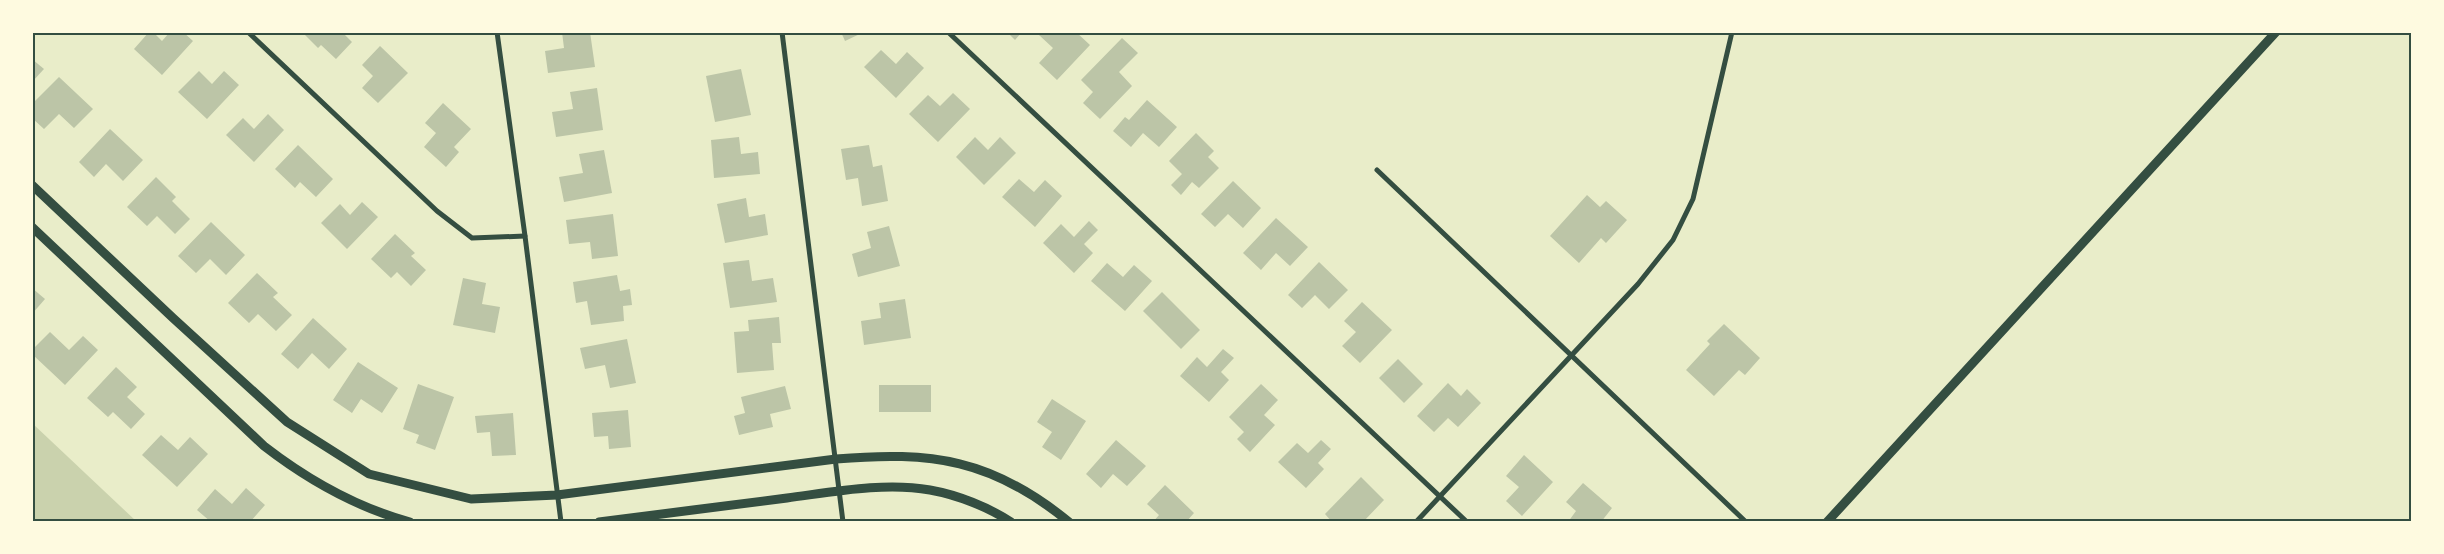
<svg xmlns="http://www.w3.org/2000/svg" width="2444" height="554" viewBox="0 0 2444 554" font-family="'DM Sans',sans-serif">
<style>
.green{fill:#cad2ad}
.building{fill:#bcc5a7}
.lines{fill:none;stroke-linecap:round;stroke-linejoin:round}
.minor{stroke:#344e41;stroke-width:5}
.tertiary{stroke:#344e41;stroke-width:9}
.neatline{fill:none;stroke:#344e41;stroke-width:2}
</style>
<rect width="100%" height="100%" fill="#e9edc9"/>
<polygon class="green" points="32,424 33,424 136,521 33,521"/>
<g class="building">
<polygon points="149,32 153,32 162,41 170,32 183,32 193,41 162,75 134,49"/>
<polygon points="302,32 342,32 352,42 336,59 321,45 318,48"/>
<polygon points="562,32 590,32 595,67 548,73 545,51 564,48"/>
<polygon points="841,32 864,32 845,41"/>
<polygon points="1007,32 1022,32 1015,40"/>
<polygon points="1042,32 1076,32 1090,45 1057,80 1039,63 1053,48 1039,35"/>
<polygon points="1122,38 1138,53 1119,72 1132,86 1100,119 1083,103 1093,92 1081,80"/>
<polygon points="380,46 408,73 378,103 362,88 373,76 362,65"/>
<polygon points="881,50 896,64 907,52 924,68 896,98 864,67"/>
<polygon points="32,59 44,69 32,82"/>
<polygon points="741,69 751,115 715,122 706,76"/>
<polygon points="199,71 212,84 224,71 239,85 207,119 178,92"/>
<polygon points="59,77 93,109 74,128 59,114 44,129 32,118 32,104"/>
<polygon points="597,88 603,130 556,137 552,112 573,109 570,92"/>
<polygon points="953,93 970,109 938,142 909,114 928,95 940,106"/>
<polygon points="1147,100 1177,127 1159,147 1143,133 1131,147 1113,131 1125,117 1129,120"/>
<polygon points="443,103 471,129 454,147 459,152 446,167 424,147 436,133 425,123"/>
<polygon points="268,114 284,130 254,162 226,135 243,118 254,129"/>
<polygon points="110,129 143,160 123,181 106,164 94,177 79,162"/>
<polygon points="1196,133 1214,151 1208,157 1219,168 1199,188 1192,182 1181,195 1171,185 1182,174 1169,161"/>
<polygon points="739,137 741,154 758,152 760,174 714,178 711,140"/>
<polygon points="975,137 988,150 1000,137 1016,153 984,185 956,157"/>
<polygon points="298,145 333,179 316,197 300,182 295,188 275,169"/>
<polygon points="869,145 873,167 882,165 888,201 862,206 858,178 846,180 841,149"/>
<polygon points="604,150 612,193 564,202 559,177 583,173 579,154"/>
<polygon points="156,177 176,197 172,201 190,219 175,234 157,216 147,226 127,207"/>
<polygon points="1019,179 1034,192 1045,180 1062,196 1035,227 1002,197"/>
<polygon points="1233,181 1261,208 1243,228 1228,214 1215,227 1201,214"/>
<polygon points="1587,195 1600,207 1606,201 1627,220 1606,243 1601,238 1579,263 1550,236"/>
<polygon points="746,198 749,217 765,214 768,235 725,243 717,204"/>
<polygon points="362,202 378,217 347,249 321,223 340,204 350,215"/>
<polygon points="613,214 618,256 592,259 590,242 569,244 566,220"/>
<polygon points="1276,218 1308,247 1290,266 1276,253 1261,270 1243,253"/>
<polygon points="1089,221 1098,230 1084,244 1093,253 1074,273 1043,243 1061,224 1074,237"/>
<polygon points="211,222 245,255 226,275 210,259 196,273 178,256"/>
<polygon points="889,226 900,266 858,277 852,254 871,248 867,232"/>
<polygon points="395,234 415,253 411,256 426,270 411,286 397,272 391,278 371,259"/>
<polygon points="749,260 752,281 773,278 777,302 730,308 723,263"/>
<polygon points="1319,262 1348,290 1329,309 1315,295 1302,308 1288,295"/>
<polygon points="1107,263 1123,277 1134,265 1152,281 1125,311 1091,281"/>
<polygon points="257,273 278,293 273,297 292,315 276,331 258,314 249,323 228,303"/>
<polygon points="617,275 620,291 630,289 632,305 623,306 624,321 591,325 587,301 576,303 573,282"/>
<polygon points="463,278 486,283 482,304 500,307 495,333 453,325"/>
<polygon points="32,288 45,299 32,314"/>
<polygon points="1162,292 1200,330 1181,349 1143,311"/>
<polygon points="905,299 911,338 864,345 861,321 881,318 879,303"/>
<polygon points="1362,302 1392,330 1360,363 1342,346 1356,332 1344,321"/>
<polygon points="779,317 781,343 772,343 774,370 737,373 734,332 749,331 748,320"/>
<polygon points="313,318 347,349 329,369 312,353 298,369 281,354"/>
<polygon points="1724,324 1760,358 1745,375 1739,370 1714,396 1686,370 1710,344 1707,341"/>
<polygon points="50,332 69,350 83,336 98,350 65,385 32,354 32,350"/>
<polygon points="627,339 636,383 610,388 605,365 585,369 580,348"/>
<polygon points="1223,349 1234,358 1221,372 1229,380 1209,402 1180,376 1197,357 1207,367"/>
<polygon points="1398,359 1423,384 1404,403 1379,378"/>
<polygon points="358,362 398,388 382,413 361,399 352,413 333,400"/>
<polygon points="116,367 137,387 127,397 145,414 131,429 113,412 108,417 87,398"/>
<polygon points="1448,383 1461,396 1467,389 1481,403 1458,427 1448,418 1434,432 1417,416"/>
<polygon points="418,384 454,397 435,450 416,443 419,435 403,429"/>
<polygon points="1261,384 1278,400 1264,415 1275,425 1250,452 1237,439 1244,432 1229,417"/>
<rect x="879" y="385" width="52" height="27"/>
<polygon points="785,386 791,409 770,414 773,427 739,435 734,416 745,413 741,397"/>
<polygon points="1052,399 1086,421 1061,460 1042,447 1052,432 1037,422"/>
<polygon points="628,410 631,447 609,449 608,436 594,437 592,413"/>
<polygon points="513,413 516,455 492,456 490,432 477,433 475,416"/>
<polygon points="161,435 178,450 190,437 208,454 177,487 142,455"/>
<polygon points="1116,440 1146,466 1127,486 1113,474 1101,488 1086,474"/>
<polygon points="1321,440 1331,449 1318,463 1324,469 1306,488 1278,462 1297,443 1308,453"/>
<polygon points="1524,455 1553,482 1522,516 1506,501 1519,487 1506,476"/>
<polygon points="1361,477 1384,500 1363,522 1332,522 1325,514"/>
<polygon points="1583,483 1612,508 1601,522 1568,522 1576,511 1566,502"/>
<polygon points="1165,485 1194,513 1186,522 1153,522 1159,515 1147,504"/>
<polygon points="246,488 265,505 250,522 211,522 197,510 215,489 232,504"/>
</g>
<g class="lines">
<g class="minor">
<polyline points="248,32 437,211 472,238 525,236"/>
<polyline points="497,32 525,236 561,522"/>
<polyline points="782,32 843,522"/>
<polyline points="948,32 1467,522"/>
<polyline points="1377,170 1746,522"/>
<polyline points="1416,522 1638,284 1673,240 1693,199 1732,32"/>
</g>
<g class="tertiary">
<path d="M32 185 173 318 287 422 369 474 471 499 557 495 836 459C932 451 992 459 1069 522"/>
<path d="M32 227 264 446C308 480 355 507 410 522"/>
<path d="M599 522C662 514 724 506 787 498 833 492 884 482 930 490 958 495 988 507 1011 522"/>
<polyline points="1827,522 2276,32"/>
</g>
</g>
<rect width="2444" height="554" fill="none" stroke="#fefae0" stroke-width="68"/>
<rect x="34" y="34" width="2376" height="486" class="neatline"/>
</svg>
